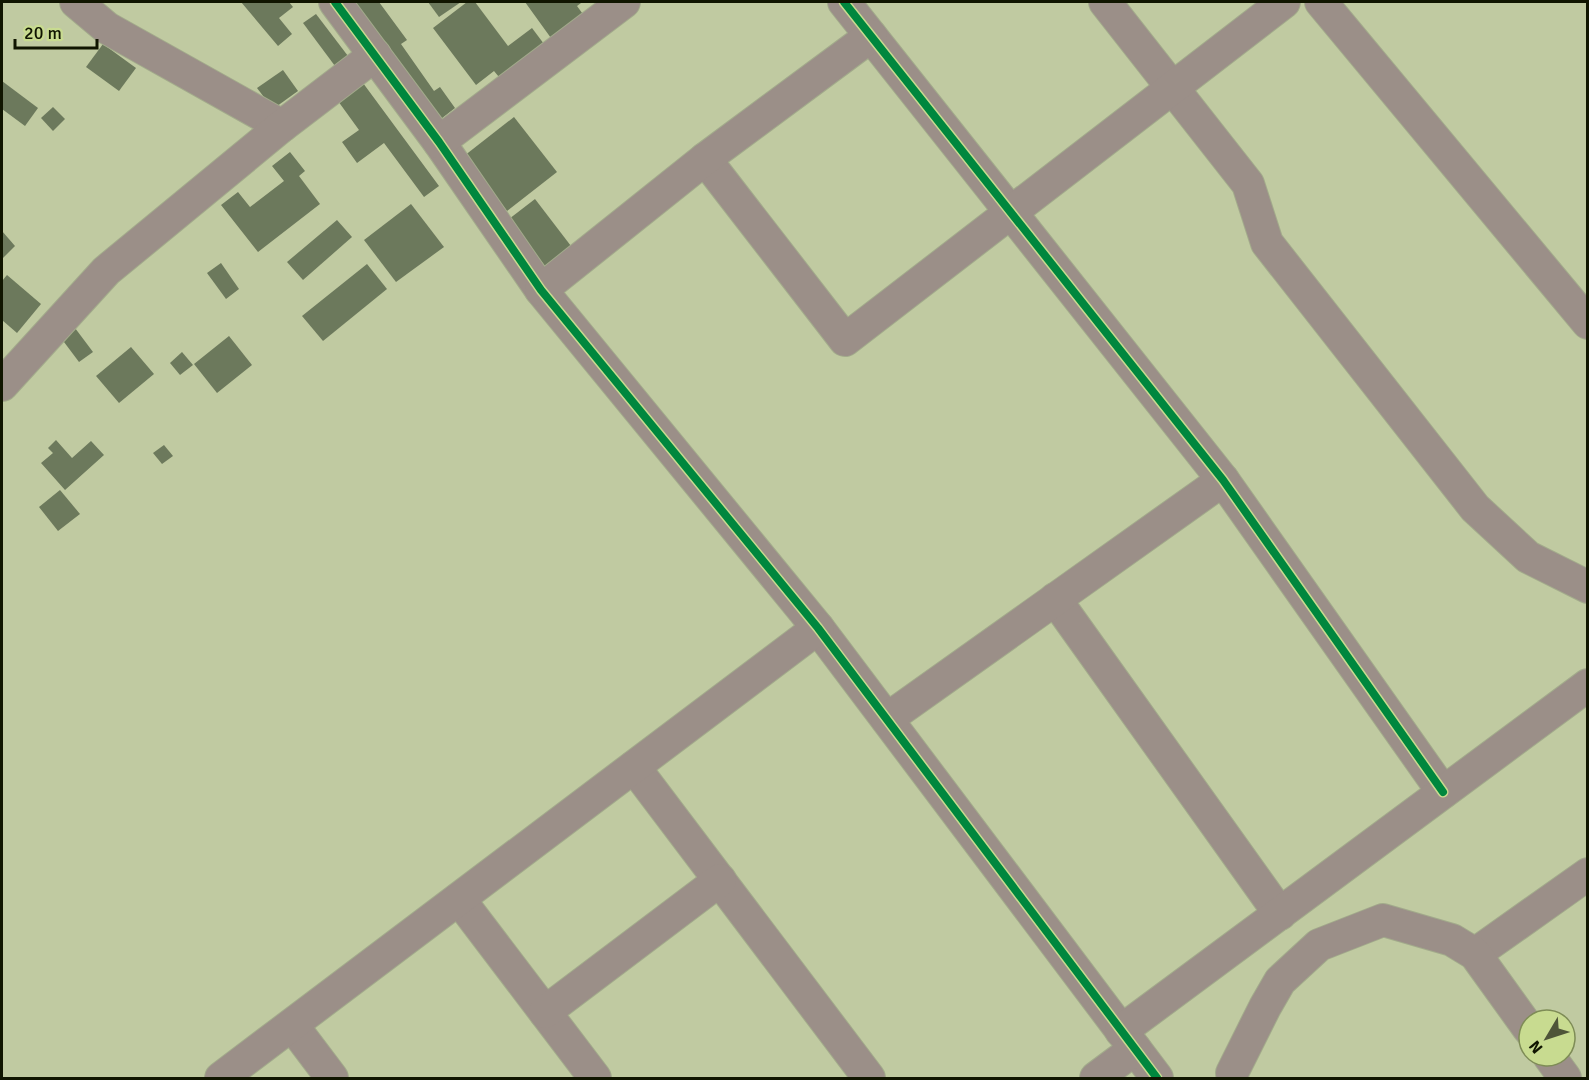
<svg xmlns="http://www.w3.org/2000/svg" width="1589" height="1080" viewBox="0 0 1589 1080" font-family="Signika,sans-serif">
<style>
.building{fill:#6c795c}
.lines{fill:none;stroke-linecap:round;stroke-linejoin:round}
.minor-casing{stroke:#a2aa8b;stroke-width:34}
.minor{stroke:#9b8f88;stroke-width:32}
.cycleway-casing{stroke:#c8db90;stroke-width:11}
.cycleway{stroke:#00873e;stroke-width:8}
</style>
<rect width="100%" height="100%" fill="#c0caa1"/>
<g class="building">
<polygon points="241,2 289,2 293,7 279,18 292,34 278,46"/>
<polygon points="351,2 379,2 407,40 401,44 434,91 440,87 455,108 437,122"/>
<polygon points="428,2 461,2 439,17"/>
<polygon points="467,2 475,2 508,46 532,28 544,44 499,77 494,71 476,85 433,28"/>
<polygon points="525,2 580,2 581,3 577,6 585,17 556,45"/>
<polygon points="316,14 348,56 335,66 303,23"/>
<polygon points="103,44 136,68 119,91 86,67"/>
<polygon points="283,70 298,91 273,109 257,88"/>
<polygon points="2,81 38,108 25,126 2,109"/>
<polygon points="363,83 439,186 424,197 384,143 357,163 342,142 359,130 338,101"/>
<polygon points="53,107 65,119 53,131 41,118"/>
<polygon points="514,117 557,172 507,211 464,156"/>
<polygon points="290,152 305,171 299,176 320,204 258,252 221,205 238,192 250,207 284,181 272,166"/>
<polygon points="535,199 571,246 545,266 509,219"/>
<polygon points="411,204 444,247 396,282 364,240"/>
<polygon points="337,220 352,237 303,280 287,262"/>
<polygon points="2,231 15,246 2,259"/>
<polygon points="221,263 239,289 226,299 207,273"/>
<polygon points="367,264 387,289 323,341 302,316"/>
<polygon points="7,275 41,304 17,333 2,320 2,281"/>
<polygon points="72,324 93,352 79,362 58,334"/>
<polygon points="229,336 252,365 217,393 194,364"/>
<polygon points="131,347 154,374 119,403 96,376"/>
<polygon points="182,352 193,365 180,375 170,363"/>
<polygon points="56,440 72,458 91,441 104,455 65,490 41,463 53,453 48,448"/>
<polygon points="164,445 173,456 162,464 153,453"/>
<polygon points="60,490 80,514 58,531 39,507"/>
</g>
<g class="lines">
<defs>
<g id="minor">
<polyline points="76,2 107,28 282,126"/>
<polyline points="335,2 439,142 541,290 818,628 1157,1078"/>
<polyline points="844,2 1223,480 1443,792"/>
<polyline points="1105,2 1248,184 1267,243 1475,508 1528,557 1588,587"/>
<polyline points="1321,2 1588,323"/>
<polyline points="439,142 624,2"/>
<polyline points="705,159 845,340 1284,2"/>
<polyline points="541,290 705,159 871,36"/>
<polyline points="2,385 106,271 282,126 375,55"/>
<polyline points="1055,599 1280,914"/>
<polyline points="887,719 1223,480"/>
<polyline points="634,767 869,1078"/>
<polyline points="459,899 595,1078"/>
<polyline points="1475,954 1588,874"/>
<polyline points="545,1012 720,880"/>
<polyline points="292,1025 332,1078"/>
<polyline points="1121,1031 1588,685"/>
<polyline points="1549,1056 1565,1078"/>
<polyline points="1232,1073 1265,1007 1280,981 1319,945 1383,920 1452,940 1475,954 1529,1029"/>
<polyline points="221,1078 818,628"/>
<polyline points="1096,1078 1135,1049"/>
</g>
</defs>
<use href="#minor" class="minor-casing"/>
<use href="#minor" class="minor"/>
<defs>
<g id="cycleway">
<polyline points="335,2 439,142 541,290 818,628 1157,1078"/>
<polyline points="844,2 1223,480 1443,792"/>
</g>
</defs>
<use href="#cycleway" class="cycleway-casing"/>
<use href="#cycleway" class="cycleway"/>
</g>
<rect width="1589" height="1080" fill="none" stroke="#101500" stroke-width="6"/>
<g transform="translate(1547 1038) rotate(231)"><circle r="28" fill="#c8db90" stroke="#7e8c56" stroke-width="1.5"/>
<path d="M0-4.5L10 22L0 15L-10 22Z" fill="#4e5438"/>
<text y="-9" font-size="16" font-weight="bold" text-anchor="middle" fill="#101500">N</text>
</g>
<path d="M15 39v9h82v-9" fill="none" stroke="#101500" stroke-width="3"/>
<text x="24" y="39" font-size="18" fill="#101500" stroke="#c8db90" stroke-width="4.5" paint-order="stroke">20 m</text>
</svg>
